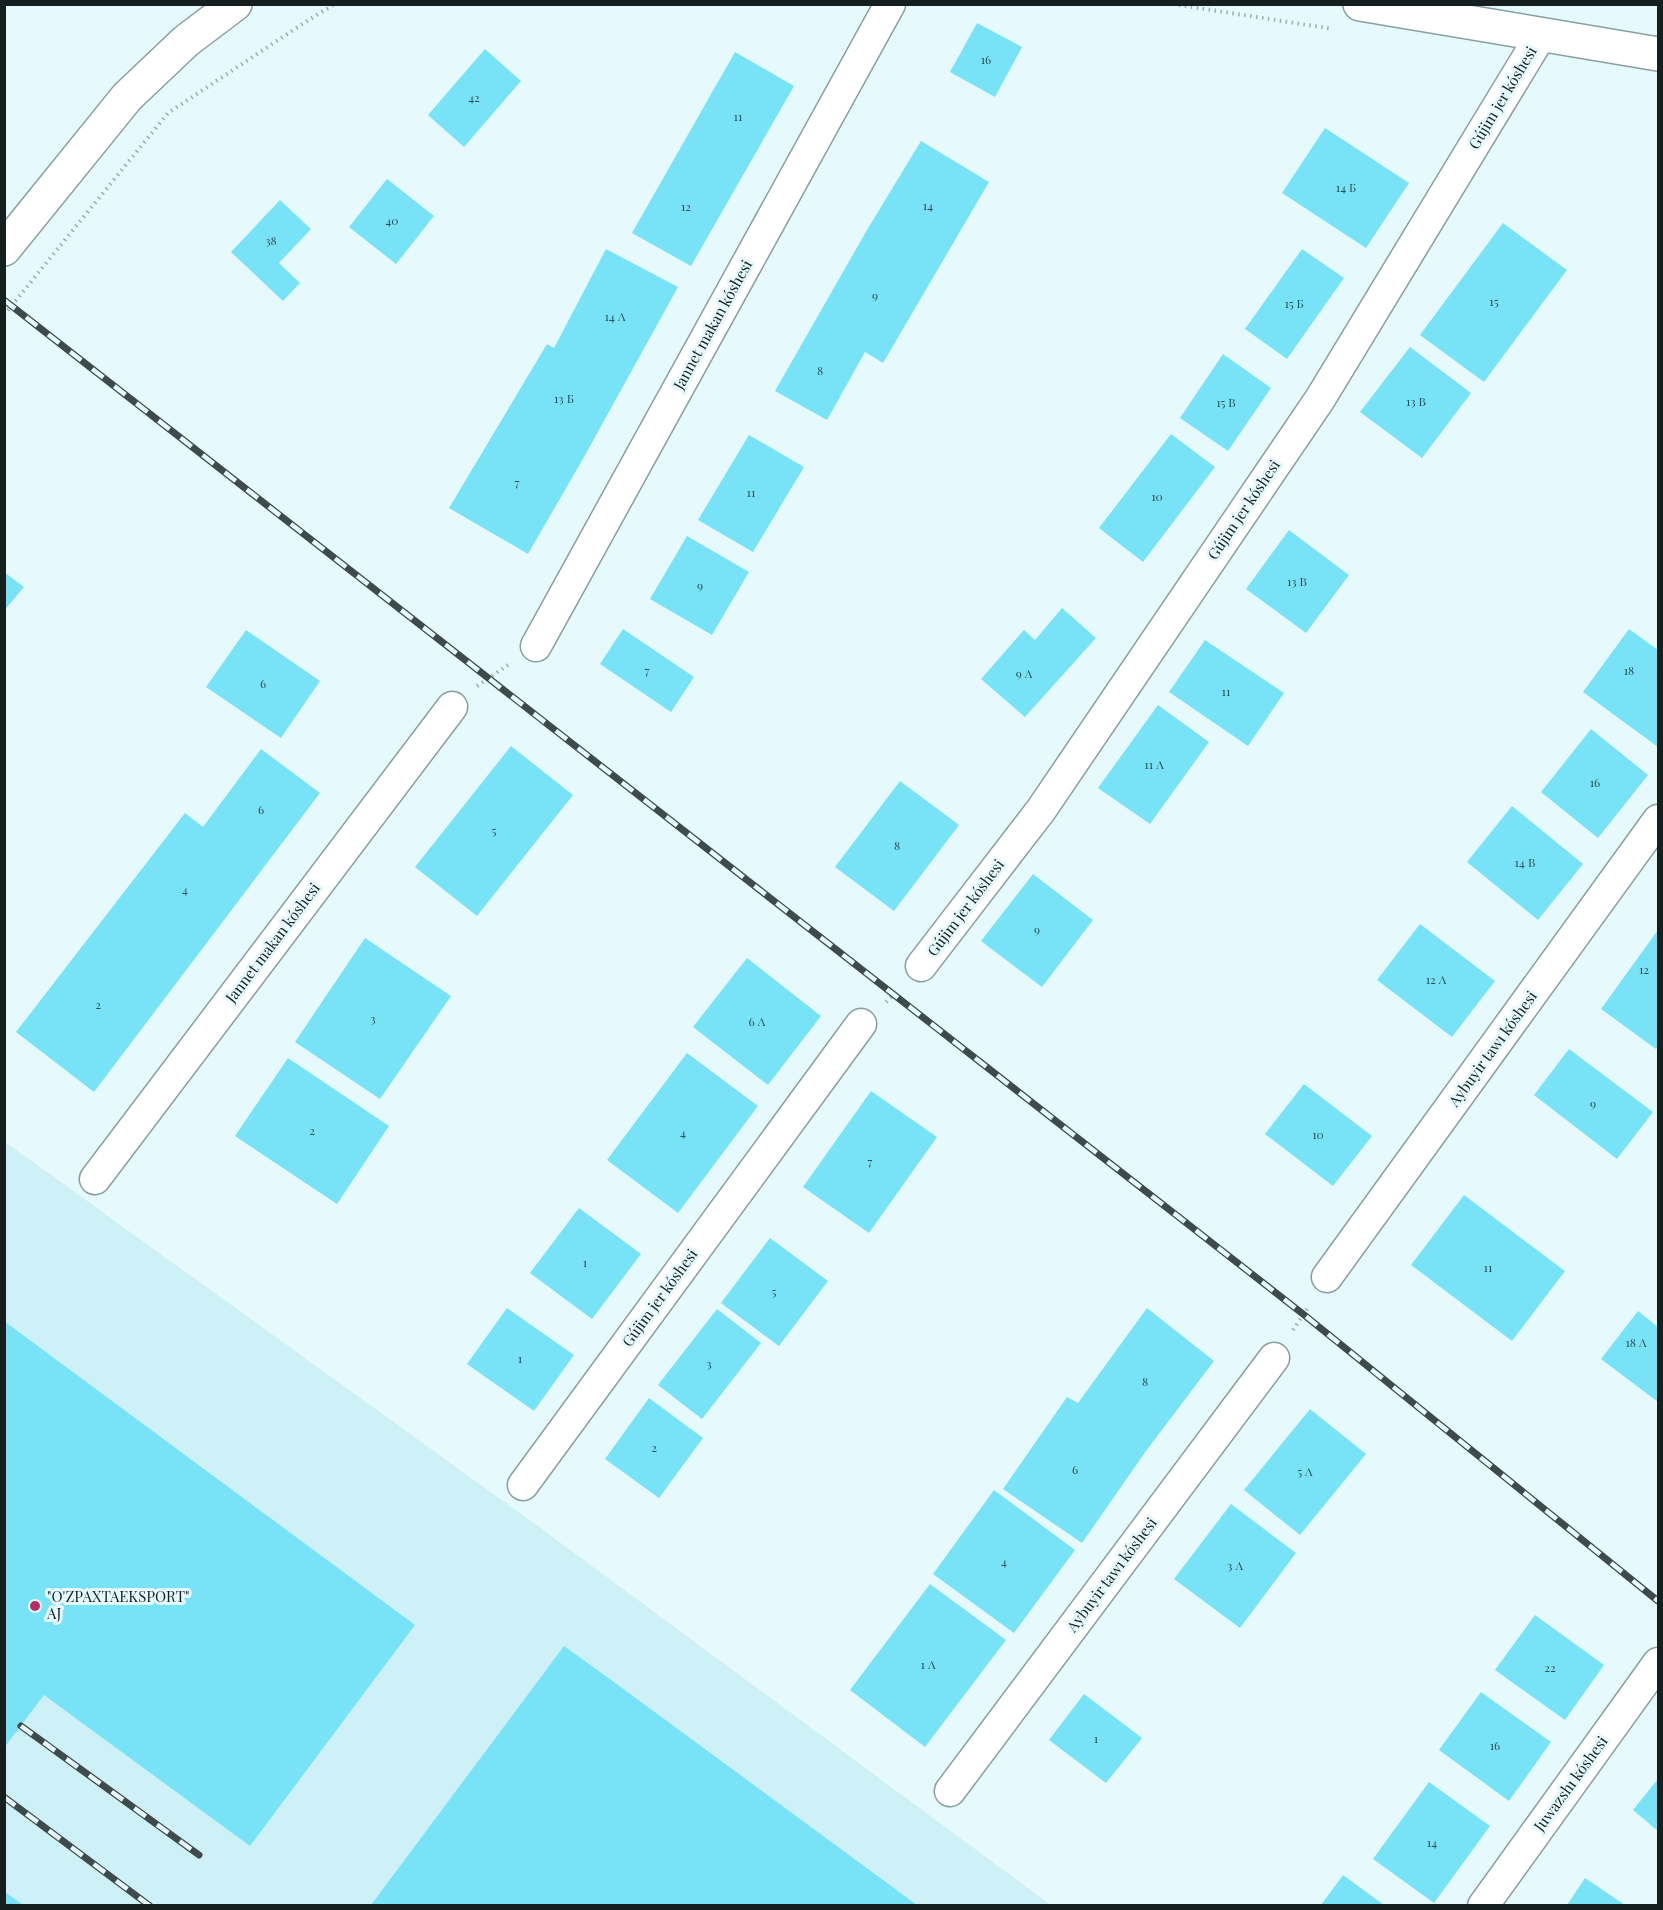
<svg xmlns="http://www.w3.org/2000/svg" width="1663" height="1910" viewBox="0 0 1663 1910" font-family="'Playfair Display',serif">
<style>
.built{fill:#cef1f8}
.building{fill:#78e3f6}
.lines{fill:none;stroke-linecap:round;stroke-linejoin:round}
.street-casing{stroke:#879fa4;stroke-width:33}
.secondary-casing{stroke:#879fa4;stroke-width:36}
.path{stroke:#9dadb0;stroke-width:4;stroke-dasharray:1.5 4.5;stroke-linecap:butt}
.street{stroke:#fff;stroke-width:30}
.secondary{stroke:#fff;stroke-width:33}
.rail-casing{stroke:#3e4a4b;stroke-width:7}
.rail{stroke:#e6fafe;stroke-width:4.5;stroke-dasharray:14;stroke-linecap:butt}
.poi-dot{fill:#b72c66;stroke:#e6fafe;stroke-width:2}
.labels{text-anchor:middle;stroke-width:6;stroke-linejoin:round;paint-order:stroke}
.number-label{font-size:12px;fill:#2e5056}
.street-label{font-size:15px;fill:#151f20;stroke:#e6fafe}
.poi-label{font-size:15px;fill:#151f20;stroke:#e6fafe;text-anchor:start}
</style>
<rect width="100%" height="100%" fill="#e6fafe"/>
<polygon class="built" points="4,1141 535,1524 1051,1905 5,1905"/>
<g class="building">
<polygon points="977,23 1022,47 995,97 950,72"/>
<polygon points="485,49 521,81 464,147 428,115"/>
<polygon points="735,52 794,86 691,266 632,233"/>
<polygon points="1325,128 1409,183 1366,248 1282,193"/>
<polygon points="921,141 989,182 883,363 865,352 827,420 775,391 867,230"/>
<polygon points="387,179 434,216 396,264 349,227"/>
<polygon points="280,200 311,229 279,263 300,283 283,301 231,252"/>
<polygon points="1503,223 1567,270 1484,382 1420,335"/>
<polygon points="606,249 678,287 584,457 528,554 449,508 547,344 554,348"/>
<polygon points="1302,249 1344,278 1287,359 1245,329"/>
<polygon points="1410,347 1471,393 1422,458 1360,412"/>
<polygon points="1223,354 1271,388 1228,451 1180,418"/>
<polygon points="1171,434 1215,467 1143,562 1099,528"/>
<polygon points="749,435 804,467 753,552 698,520"/>
<polygon points="1289,530 1349,575 1306,633 1246,589"/>
<polygon points="687,536 749,572 712,635 650,599"/>
<polygon points="4,572 24,587 4,611"/>
<polygon points="1062,608 1096,638 1025,717 981,679 1024,630 1035,640"/>
<polygon points="623,629 694,677 671,712 600,664"/>
<polygon points="1629,629 1658,650 1658,747 1583,692"/>
<polygon points="246,630 320,681 281,738 206,687"/>
<polygon points="1205,640 1284,693 1248,746 1169,692"/>
<polygon points="1158,705 1209,742 1150,824 1098,788"/>
<polygon points="1591,729 1648,775 1598,838 1541,792"/>
<polygon points="511,746 573,795 477,916 415,867"/>
<polygon points="261,749 320,793 94,1092 16,1032 185,813 203,827"/>
<polygon points="900,781 959,825 894,911 835,867"/>
<polygon points="1512,806 1583,864 1538,920 1467,862"/>
<polygon points="1033,874 1093,920 1042,987 981,941"/>
<polygon points="1420,924 1495,981 1452,1037 1377,980"/>
<polygon points="1658,930 1658,1046 1656,1049 1601,1009"/>
<polygon points="365,938 451,996 380,1099 295,1042"/>
<polygon points="747,958 821,1016 768,1085 693,1027"/>
<polygon points="1569,1049 1653,1112 1617,1159 1534,1095"/>
<polygon points="687,1053 758,1106 678,1213 607,1160"/>
<polygon points="288,1058 389,1126 337,1204 235,1136"/>
<polygon points="1304,1084 1372,1136 1333,1186 1265,1134"/>
<polygon points="871,1091 937,1137 869,1233 803,1187"/>
<polygon points="1464,1195 1565,1271 1512,1341 1411,1265"/>
<polygon points="579,1208 641,1254 592,1319 530,1273"/>
<polygon points="770,1238 828,1281 779,1346 721,1303"/>
<polygon points="507,1308 574,1355 534,1411 467,1364"/>
<polygon points="1147,1308 1214,1361 1146,1451 1082,1543 1003,1489 1067,1397 1078,1403"/>
<polygon points="717,1309 761,1343 702,1419 658,1385"/>
<polygon points="1638,1311 1658,1327 1658,1402 1601,1359"/>
<polygon points="4,1321 415,1625 250,1846 44,1695 4,1748"/>
<polygon points="649,1398 703,1438 659,1498 605,1459"/>
<polygon points="1310,1409 1366,1454 1300,1535 1244,1490"/>
<polygon points="994,1490 1075,1550 1014,1633 933,1574"/>
<polygon points="1231,1504 1296,1553 1240,1628 1174,1579"/>
<polygon points="930,1584 1006,1640 925,1747 850,1690"/>
<polygon points="1535,1615 1604,1665 1565,1720 1495,1670"/>
<polygon points="564,1646 618,1685 917,1905 371,1905"/>
<polygon points="1481,1692 1551,1742 1509,1801 1439,1750"/>
<polygon points="1084,1694 1142,1738 1106,1783 1049,1740"/>
<polygon points="1658,1779 1658,1831 1633,1810"/>
<polygon points="1429,1782 1490,1826 1434,1903 1373,1859"/>
<polygon points="1343,1875 1384,1905 1321,1905"/>
<polygon points="1585,1878 1625,1905 1567,1905"/>
<polygon points="5,1892 23,1905 5,1905"/>
</g>
<g class="lines">
<defs>
<g id="street">
<polyline points="536,646 890,4"/>
<polyline points="921,966 1041,810 1320,399 1541,35"/>
<polyline points="95,1179 452,707"/>
<polyline points="1327,1277 1658,820"/>
<polyline points="523,1485 861,1024"/>
<polyline points="950,1791 1274,1358"/>
<polyline points="1483,1906 1658,1663"/>
</g>
<g id="secondary">
<polyline points="1360,4 1658,54"/>
<polyline points="4,249 127,97 186,41 235,4"/>
</g>
</defs>
<use href="#street" class="street-casing"/>
<use href="#secondary" class="secondary-casing"/>
<g class="path">
<polyline points="1173,4 1333,29"/>
<polyline points="4,315 168,113 310,19 335,4"/>
<polyline points="477,686 508,665"/>
<polyline points="886,1002 898,991"/>
<polyline points="1293,1330 1309,1306"/>
</g>
<use href="#street" class="street"/>
<use href="#secondary" class="secondary"/>
<defs>
<g id="rail">
<polyline points="4,300 1303,1314 1658,1601"/>
<polyline points="21,1726 199,1855"/>
<polyline points="4,1797 150,1906"/>
</g>
</defs>
<use href="#rail" class="rail-casing"/>
<use href="#rail" class="rail"/>
</g>
<circle class="poi-dot" cx="35" cy="1606" r="6"/>
<g class="labels">
<g class="number-label">
<text x="986" y="64">16</text>
<text x="474" y="102">42</text>
<text x="738" y="121">11</text>
<text x="1346" y="192">14 Б</text>
<text x="928" y="210">14</text>
<text x="686" y="211">12</text>
<text x="392" y="225">40</text>
<text x="271" y="245">38</text>
<text x="875" y="300">9</text>
<text x="1494" y="306">15</text>
<text x="1294" y="308">15 Б</text>
<text x="615" y="321">14 А</text>
<text x="820" y="375">8</text>
<text x="564" y="403">13 Б</text>
<text x="1416" y="406">13 В</text>
<text x="1226" y="407">15 В</text>
<text x="517" y="487">7</text>
<text x="751" y="497">11</text>
<text x="1157" y="501">10</text>
<text x="1297" y="586">13 В</text>
<text x="700" y="590">9</text>
<text x="647" y="675">7</text>
<text x="1629" y="675">18</text>
<text x="1024" y="678">9 А</text>
<text x="263" y="688">6</text>
<text x="1226" y="696">11</text>
<text x="1154" y="769">11 А</text>
<text x="1595" y="787">16</text>
<text x="261" y="814">6</text>
<text x="494" y="835">5</text>
<text x="897" y="850">8</text>
<text x="1525" y="867">14 В</text>
<text x="185" y="894">4</text>
<text x="1037" y="934">9</text>
<text x="1644" y="974">12</text>
<text x="1436" y="984">12 А</text>
<text x="98" y="1009">2</text>
<text x="373" y="1023">3</text>
<text x="757" y="1026">6 А</text>
<text x="1593" y="1108">9</text>
<text x="312" y="1135">2</text>
<text x="683" y="1137">4</text>
<text x="1318" y="1139">10</text>
<text x="870" y="1166">7</text>
<text x="585" y="1267">1</text>
<text x="1488" y="1272">11</text>
<text x="774" y="1296">5</text>
<text x="1636" y="1347">18 А</text>
<text x="520" y="1363">1</text>
<text x="709" y="1368">3</text>
<text x="1145" y="1386">8</text>
<text x="654" y="1452">2</text>
<text x="1075" y="1474">6</text>
<text x="1305" y="1476">5 А</text>
<text x="1004" y="1566">4</text>
<text x="1235" y="1570">3 А</text>
<text x="928" y="1669">1 А</text>
<text x="1550" y="1672">22</text>
<text x="1096" y="1743">1</text>
<text x="1495" y="1750">16</text>
<text x="1432" y="1847">14</text>
</g>
<g class="street-label">
<text transform="translate(1503 98) rotate(-59)" y="5">Gújim jer kóshesi</text>
<text transform="translate(713 325) rotate(-61)" y="5">Jannet makan kóshesi</text>
<text transform="translate(1244 510) rotate(-56)" y="5">Gújim jer kóshesi</text>
<text transform="translate(966 908) rotate(-53)" y="5">Gújim jer kóshesi</text>
<text transform="translate(273 943) rotate(-53)" y="5">Jannet makan kóshesi</text>
<text transform="translate(1493 1049) rotate(-54)" y="5">Aybuyir tawı kóshesi</text>
<text transform="translate(660 1298) rotate(-54)" y="5">Gújim jer kóshesi</text>
<text transform="translate(1112 1575) rotate(-53)" y="5">Aybuyir tawı kóshesi</text>
<text transform="translate(1571 1784) rotate(-54)" y="5">Juwazshı kóshesi</text>
</g>
<g class="poi-label">
<text x="47" y="1602">"O'ZPAXTAEKSPORT"<tspan x="47" dy="17">AJ</tspan></text>
</g>
</g>
<rect width="1663" height="1910" fill="none" stroke="#151f20" stroke-width="12"/>
</svg>
